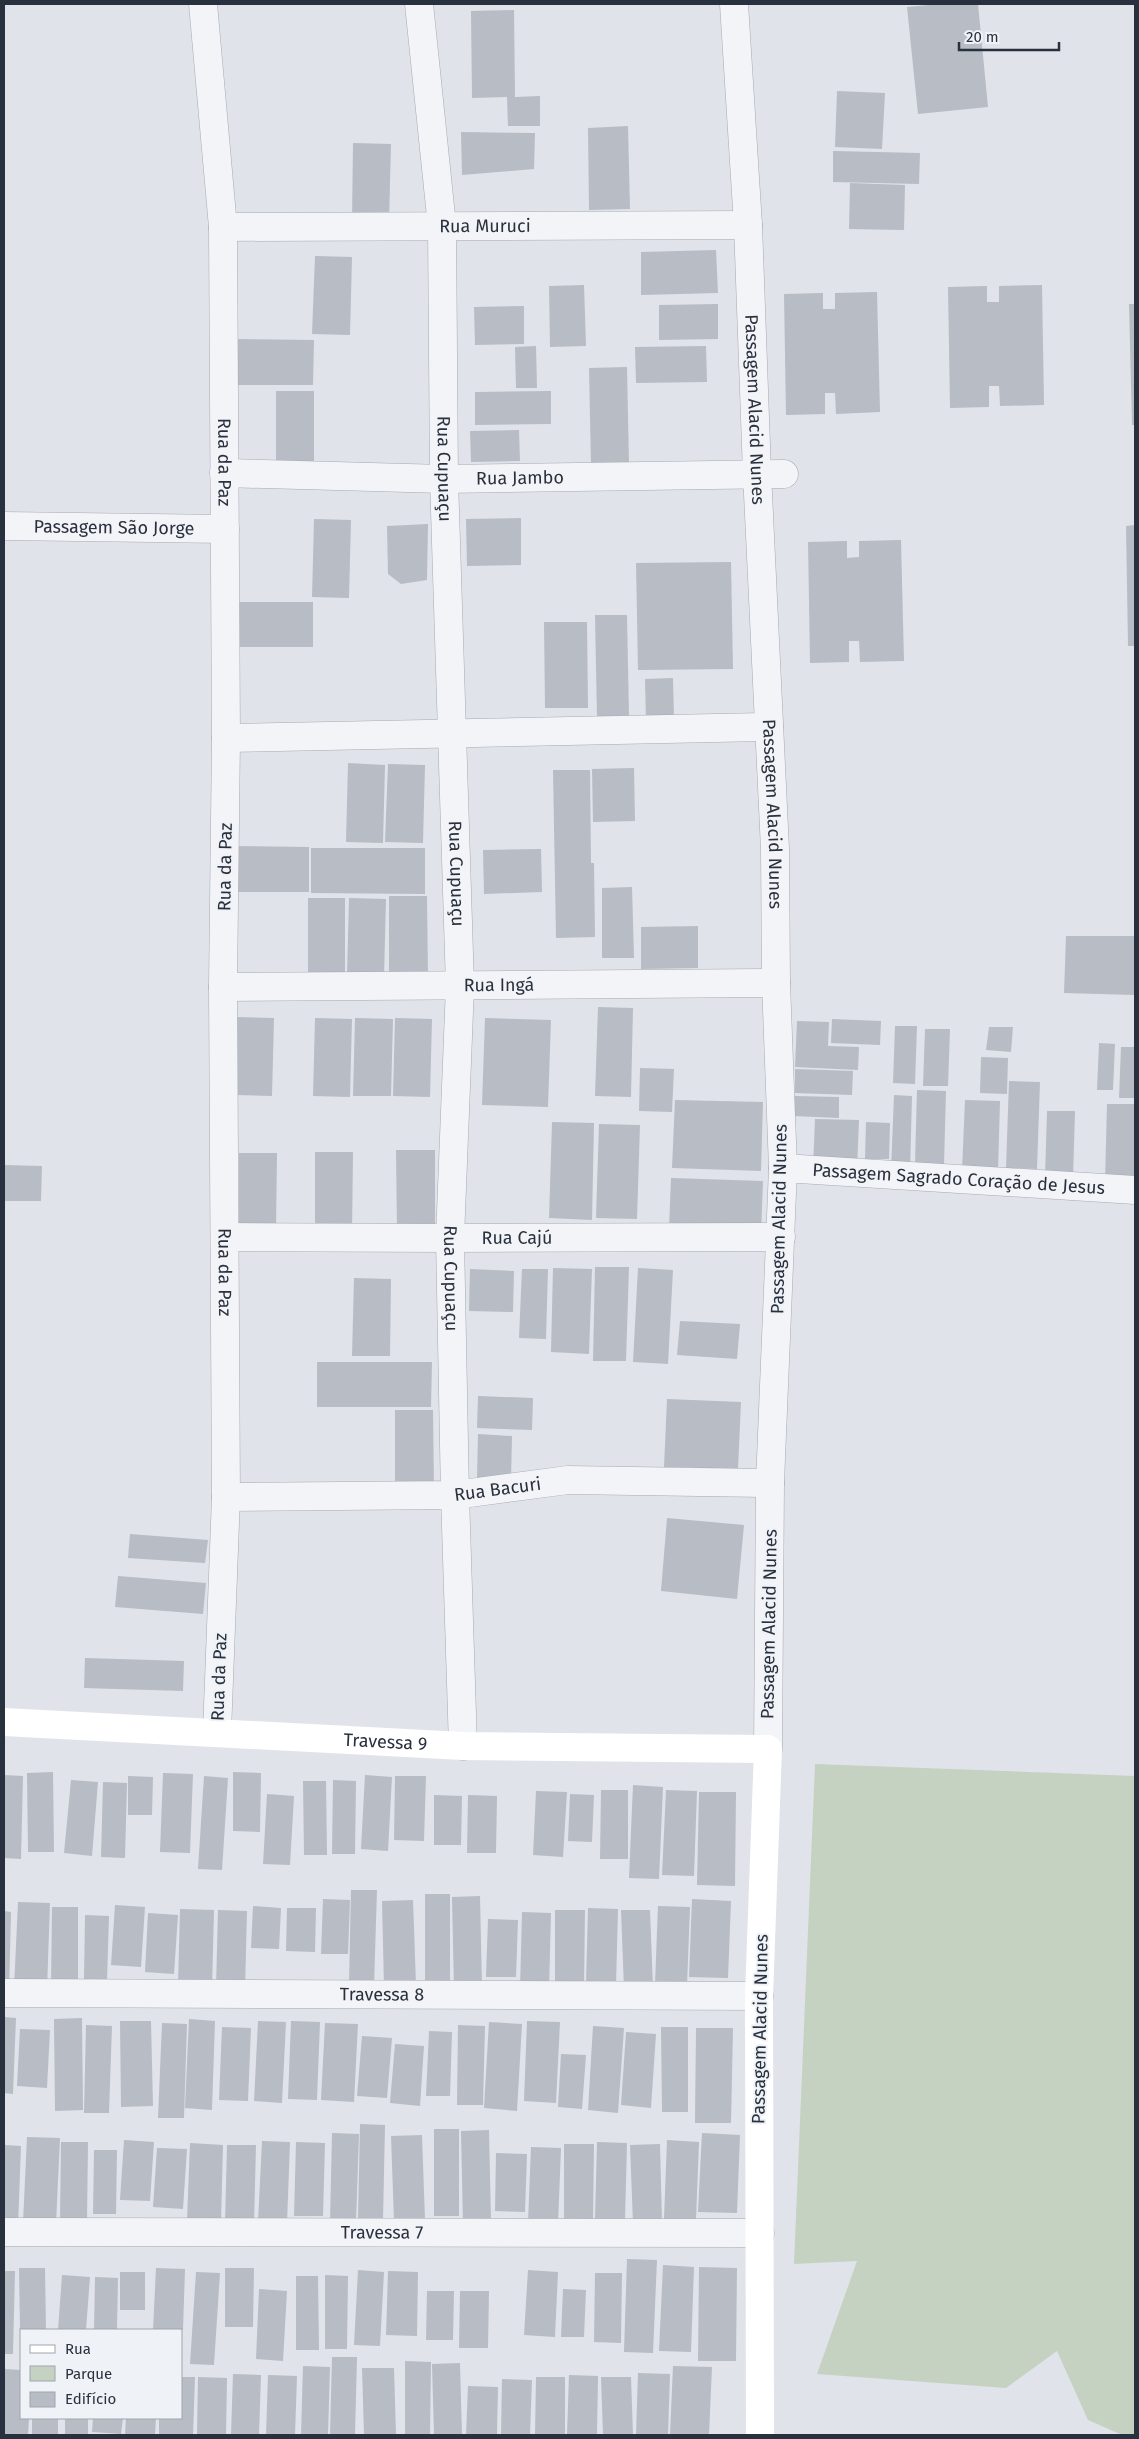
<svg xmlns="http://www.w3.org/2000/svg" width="1139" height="2439" viewBox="0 0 1139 2439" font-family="'Fira Sans',sans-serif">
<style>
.green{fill:#c5d2c1}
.building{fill:#b7bcc5}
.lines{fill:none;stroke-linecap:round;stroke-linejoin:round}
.street-casing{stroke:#a5aab3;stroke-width:29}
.street{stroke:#f3f4f7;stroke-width:28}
.secondary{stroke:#fff;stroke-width:28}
.labels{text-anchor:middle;stroke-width:4;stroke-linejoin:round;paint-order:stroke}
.street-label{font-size:18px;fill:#29313f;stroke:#eff2f6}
</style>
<rect width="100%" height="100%" fill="#e0e3e9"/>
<polygon class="green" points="815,1764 1135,1776 1135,2435 1122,2435 1088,2420 1057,2351 1006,2388 817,2374 857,2261 794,2264"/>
<g class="building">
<polygon points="940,4 978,4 988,107 918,114 907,7"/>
<polygon points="514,10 515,97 540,96 540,126 508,126 507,97 472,98 471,11"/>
<polygon points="837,91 885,93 882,149 835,147"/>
<polygon points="628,126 630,209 589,210 588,128"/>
<polygon points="461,132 535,133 534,169 462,175"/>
<polygon points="353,143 391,144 389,222 352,221"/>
<polygon points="833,151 920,153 919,184 833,182"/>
<polygon points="850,183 905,185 904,230 849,229"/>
<polygon points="716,250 718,293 641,295 641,252"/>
<polygon points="315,256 352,257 350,335 312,334"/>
<polygon points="584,285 586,346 550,347 549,286"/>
<polygon points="1042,285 1044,405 1000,406 999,386 989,386 989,407 950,408 948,287 987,286 987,302 999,302 999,286"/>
<polygon points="877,292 880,412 836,414 835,393 825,393 825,414 786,415 784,294 823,293 823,309 835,309 835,293"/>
<polygon points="718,304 718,339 659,340 659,305"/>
<polygon points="1129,304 1135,304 1135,425 1132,425"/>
<polygon points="524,306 524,344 475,345 474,307"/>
<polygon points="233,339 314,340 313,385 233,385"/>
<polygon points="536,346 537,388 516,388 515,347"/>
<polygon points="706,346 707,382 636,383 635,347"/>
<polygon points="627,367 629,465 591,466 589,368"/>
<rect x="276" y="391" width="38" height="78"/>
<polygon points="551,391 551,424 475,425 475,392"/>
<polygon points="519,430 520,461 471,462 470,431"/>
<polygon points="521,518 521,565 467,566 466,519"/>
<polygon points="314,519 351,520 349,598 312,597"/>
<polygon points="428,524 427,580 401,584 388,574 387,526"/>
<polygon points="1135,525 1135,646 1128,646 1126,526"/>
<polygon points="901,540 904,661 860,662 859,641 849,641 849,662 810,663 808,542 847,541 847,558 859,557 859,541"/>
<polygon points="731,562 733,669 638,670 636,563"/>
<polygon points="233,602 313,602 313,647 232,647"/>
<polygon points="595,615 627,615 629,717 597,717"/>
<polygon points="544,622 587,622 588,708 545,708"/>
<polygon points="673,678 674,721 646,722 645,679"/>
<polygon points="348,763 385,765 383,843 346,842"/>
<polygon points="388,764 425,765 423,843 385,842"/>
<polygon points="634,768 635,821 593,822 592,769"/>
<polygon points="553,770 590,770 591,863 594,863 595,937 556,938"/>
<polygon points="228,846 309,847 309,892 228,892"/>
<polygon points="311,848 425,848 425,894 311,893"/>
<polygon points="541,849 542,892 484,894 483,850"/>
<polygon points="632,887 634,958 602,958 602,888"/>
<polygon points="389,896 427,896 428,977 389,977"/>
<rect x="308" y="898" width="37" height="82"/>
<polygon points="349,898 386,899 384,977 347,976"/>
<polygon points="698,926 698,968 641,969 641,927"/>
<polygon points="1066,936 1135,936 1135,995 1064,993"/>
<polygon points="598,1007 633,1008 631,1097 595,1096"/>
<polygon points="237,1017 274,1018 272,1096 234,1095"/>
<polygon points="315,1018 352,1019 350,1097 313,1096"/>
<polygon points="355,1018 393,1019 391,1096 353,1096"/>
<polygon points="395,1018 432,1019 430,1097 393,1096"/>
<polygon points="485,1018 551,1020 548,1107 482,1105"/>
<polygon points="832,1019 881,1021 880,1045 831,1043"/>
<polygon points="797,1021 829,1022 828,1046 859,1047 858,1070 795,1067"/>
<polygon points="895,1026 917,1026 915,1084 893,1083"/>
<polygon points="989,1027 1013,1027 1011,1052 986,1050"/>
<polygon points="925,1029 950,1029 948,1086 923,1086"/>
<polygon points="1099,1043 1115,1044 1113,1090 1097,1090"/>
<polygon points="1121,1047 1135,1047 1135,1098 1119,1098"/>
<polygon points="981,1057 1008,1058 1007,1094 980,1093"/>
<polygon points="640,1068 674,1069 672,1112 639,1111"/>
<polygon points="795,1069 853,1071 852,1095 795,1093"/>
<polygon points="1009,1081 1040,1082 1037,1169 1006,1168"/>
<polygon points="917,1090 946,1091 944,1165 915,1164"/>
<polygon points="894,1095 912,1096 910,1172 891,1171"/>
<polygon points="794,1096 839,1097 839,1118 793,1116"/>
<polygon points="675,1100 763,1102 761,1171 672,1168"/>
<polygon points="965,1100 1000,1101 998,1172 962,1171"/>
<polygon points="1107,1104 1135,1104 1135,1183 1105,1182"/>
<polygon points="1047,1111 1075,1111 1073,1178 1045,1177"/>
<polygon points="815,1119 859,1120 857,1170 813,1168"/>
<polygon points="552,1122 594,1123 592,1220 549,1218"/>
<polygon points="866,1122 890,1123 889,1159 865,1159"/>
<polygon points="599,1124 640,1125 637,1219 596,1218"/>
<polygon points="396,1150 435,1150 435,1230 397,1231"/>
<polygon points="315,1152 353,1152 352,1234 315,1234"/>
<polygon points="239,1153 277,1153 276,1230 239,1231"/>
<polygon points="4,1165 42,1166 41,1201 4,1201"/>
<polygon points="671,1178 763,1181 761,1232 669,1229"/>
<polygon points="595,1267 629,1267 626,1361 593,1361"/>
<polygon points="553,1268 592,1269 589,1354 551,1352"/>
<polygon points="638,1268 673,1270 668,1364 633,1362"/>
<polygon points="470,1269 514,1271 513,1312 469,1311"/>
<polygon points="522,1269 548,1269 546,1339 519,1338"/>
<polygon points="354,1278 391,1279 390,1356 352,1356"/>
<polygon points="680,1321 740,1324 737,1359 677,1355"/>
<polygon points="317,1362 432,1362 431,1407 317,1407"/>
<polygon points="478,1396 533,1398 532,1430 477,1428"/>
<polygon points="667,1399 741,1402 738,1469 664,1467"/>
<polygon points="395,1410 433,1410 434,1491 395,1491"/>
<polygon points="478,1434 512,1436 511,1480 477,1479"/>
<polygon points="667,1518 744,1525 737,1599 661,1591"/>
<polygon points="130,1534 208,1540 205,1563 128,1558"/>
<polygon points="118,1576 206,1583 203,1614 115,1607"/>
<polygon points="85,1658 184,1661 183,1691 84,1688"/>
<polygon points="53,1772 54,1852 28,1852 27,1773"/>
<polygon points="233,1772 261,1773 260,1832 233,1831"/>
<polygon points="163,1773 193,1774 190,1853 160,1852"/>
<polygon points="4,1775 23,1776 21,1859 4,1858"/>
<polygon points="365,1775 392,1777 388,1851 361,1849"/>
<polygon points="128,1776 153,1777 152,1815 128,1815"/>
<polygon points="204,1776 228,1778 222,1870 198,1869"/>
<polygon points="395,1776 426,1776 424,1841 394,1840"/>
<polygon points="71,1780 98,1782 92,1856 64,1853"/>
<polygon points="333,1780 356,1781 355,1854 332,1854"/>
<polygon points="303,1781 326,1781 327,1855 304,1855"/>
<polygon points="103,1782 127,1783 125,1858 101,1857"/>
<polygon points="633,1785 663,1787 659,1879 629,1878"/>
<polygon points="601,1790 628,1790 628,1859 600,1859"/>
<polygon points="666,1790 697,1791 694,1876 662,1875"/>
<polygon points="536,1791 567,1792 563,1857 533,1855"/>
<polygon points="699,1792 736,1792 735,1886 697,1885"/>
<polygon points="267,1794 294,1796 290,1865 263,1864"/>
<polygon points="570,1794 594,1795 592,1842 568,1841"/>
<polygon points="434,1795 462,1796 461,1845 434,1845"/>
<polygon points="468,1795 497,1796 496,1853 467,1853"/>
<polygon points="351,1890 377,1890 374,1985 349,1984"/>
<polygon points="425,1894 450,1894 450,1982 425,1981"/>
<polygon points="480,1896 482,1988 454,1989 452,1897"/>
<polygon points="323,1899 350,1900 348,1954 321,1954"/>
<polygon points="692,1899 731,1901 728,1978 689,1977"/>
<polygon points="413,1900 416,1985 384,1987 382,1901"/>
<polygon points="18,1902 50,1903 47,1990 14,1988"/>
<polygon points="115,1905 145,1907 141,1967 111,1965"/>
<polygon points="253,1906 281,1908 279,1949 251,1948"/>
<polygon points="658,1906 690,1907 687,1986 655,1984"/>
<polygon points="52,1907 78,1907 78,1986 51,1986"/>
<polygon points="287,1908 316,1908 315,1952 286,1951"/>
<polygon points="588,1908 618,1909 616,1985 586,1984"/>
<polygon points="180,1909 214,1910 212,1988 178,1986"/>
<polygon points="218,1910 247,1911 245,1989 216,1988"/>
<polygon points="555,1910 585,1910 584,1988 555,1988"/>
<polygon points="621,1910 650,1910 653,1988 624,1989"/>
<polygon points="4,1911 11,1912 9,1992 4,1992"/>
<polygon points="522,1912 551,1913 549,1989 520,1989"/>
<polygon points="148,1913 178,1915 174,1974 145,1972"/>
<polygon points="85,1915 109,1916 107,1980 84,1979"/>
<polygon points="488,1919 518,1920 516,1977 486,1977"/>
<polygon points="4,2017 16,2018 13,2094 4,2093"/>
<polygon points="82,2018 83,2110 55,2111 54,2019"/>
<polygon points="189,2019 215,2021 212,2110 185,2108"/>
<polygon points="120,2021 151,2021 153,2106 121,2107"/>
<polygon points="258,2021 286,2022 282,2103 254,2101"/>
<polygon points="291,2021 320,2022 317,2100 288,2099"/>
<polygon points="527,2021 560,2022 556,2103 524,2101"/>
<polygon points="489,2022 522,2024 517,2111 484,2108"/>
<polygon points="162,2023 187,2024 184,2118 158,2118"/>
<polygon points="325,2023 358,2024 354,2102 321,2100"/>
<polygon points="86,2025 112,2026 109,2113 84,2113"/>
<polygon points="458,2025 485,2026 483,2105 457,2105"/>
<polygon points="593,2026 624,2028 618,2113 588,2110"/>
<polygon points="222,2027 251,2028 248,2101 219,2100"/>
<polygon points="661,2027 688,2027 688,2112 662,2112"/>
<polygon points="696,2028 733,2028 731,2123 695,2123"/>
<polygon points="20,2029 50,2030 47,2088 17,2086"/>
<polygon points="429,2031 452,2032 450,2096 426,2096"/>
<polygon points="626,2032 656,2034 651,2108 621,2105"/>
<polygon points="362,2036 392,2038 387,2098 357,2096"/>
<polygon points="395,2044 424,2046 420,2106 390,2103"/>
<polygon points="561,2054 586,2055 582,2109 558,2107"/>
<polygon points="360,2124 385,2125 383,2220 358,2219"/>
<rect x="434" y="2129" width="25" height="87"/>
<polygon points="489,2130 491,2222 463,2223 461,2131"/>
<polygon points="332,2133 359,2134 356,2223 330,2222"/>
<polygon points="702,2133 740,2135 737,2213 698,2212"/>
<polygon points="422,2135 425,2220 394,2221 391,2136"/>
<polygon points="27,2137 60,2138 56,2224 23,2223"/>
<polygon points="124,2140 154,2142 150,2201 120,2200"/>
<polygon points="667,2140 699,2142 696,2220 664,2219"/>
<polygon points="262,2141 290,2142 287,2223 258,2222"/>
<polygon points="61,2142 88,2142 87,2221 60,2221"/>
<polygon points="296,2142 325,2143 323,2216 294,2216"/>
<polygon points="597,2142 627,2143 625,2220 595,2219"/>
<polygon points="190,2143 223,2145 221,2222 187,2221"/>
<polygon points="564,2144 594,2144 593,2222 564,2222"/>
<polygon points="660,2144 662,2222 633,2224 630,2145"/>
<polygon points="4,2145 21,2146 18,2226 4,2226"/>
<polygon points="227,2145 256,2145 254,2224 225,2223"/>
<polygon points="531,2147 561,2148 558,2224 528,2223"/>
<polygon points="157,2148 187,2149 183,2209 153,2207"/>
<polygon points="94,2150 117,2150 116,2214 93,2214"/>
<polygon points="496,2153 527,2154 525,2212 495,2211"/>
<polygon points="627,2259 657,2260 653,2353 624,2352"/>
<polygon points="663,2265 694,2267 691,2352 659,2351"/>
<polygon points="699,2267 737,2268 736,2361 698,2361"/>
<polygon points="19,2268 45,2268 46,2330 20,2330"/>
<polygon points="156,2268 185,2269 183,2330 153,2330"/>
<polygon points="225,2268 254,2268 253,2327 225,2327"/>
<polygon points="358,2270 384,2272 380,2346 354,2345"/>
<polygon points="528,2270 558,2272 555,2337 524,2335"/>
<polygon points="4,2271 15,2271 13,2354 4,2354"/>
<polygon points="388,2271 418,2272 417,2336 386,2335"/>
<rect x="120" y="2272" width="25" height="38"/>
<polygon points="196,2272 220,2273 214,2365 190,2364"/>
<polygon points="595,2273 622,2273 621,2343 594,2342"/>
<polygon points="62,2275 90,2277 86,2330 58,2330"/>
<polygon points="325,2275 348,2276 347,2349 325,2349"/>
<polygon points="296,2276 318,2276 319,2350 296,2350"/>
<polygon points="95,2277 118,2278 117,2330 94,2330"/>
<polygon points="259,2289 287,2291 283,2361 256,2359"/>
<polygon points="563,2289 586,2290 584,2337 561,2337"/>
<polygon points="427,2291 454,2291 453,2340 426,2340"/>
<polygon points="460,2291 489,2291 488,2348 459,2348"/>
<polygon points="332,2357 357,2357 355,2435 330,2435"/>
<polygon points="405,2361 431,2362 430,2435 405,2435"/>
<polygon points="460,2363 462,2435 434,2435 432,2364"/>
<polygon points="303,2366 330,2367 328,2435 301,2435"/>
<polygon points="673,2366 712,2367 709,2435 670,2435"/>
<polygon points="362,2368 394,2368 396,2435 364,2435"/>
<polygon points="4,2369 21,2370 21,2418 29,2418 28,2435 4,2435"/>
<polygon points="638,2373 670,2374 668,2435 636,2435"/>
<polygon points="233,2374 261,2375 259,2435 231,2435"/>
<polygon points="268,2375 297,2376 295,2435 266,2435"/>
<polygon points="569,2375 598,2376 597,2435 567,2435"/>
<polygon points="181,2377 195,2377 193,2435 159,2435 159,2418 181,2418"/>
<polygon points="198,2377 227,2378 226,2435 197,2435"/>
<polygon points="536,2377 565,2377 565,2435 535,2435"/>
<polygon points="601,2377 631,2377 633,2435 603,2435"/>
<polygon points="502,2379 532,2380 530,2435 501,2435"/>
<polygon points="468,2386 498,2387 497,2435 466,2435"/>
<rect x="32" y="2418" width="26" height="17"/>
<rect x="65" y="2418" width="23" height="17"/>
<polygon points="93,2418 123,2418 121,2434 92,2432"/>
<polygon points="126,2418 156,2418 155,2435 125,2435"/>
</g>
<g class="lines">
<defs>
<g id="street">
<path id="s1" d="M203 4 223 227 226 738 223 987 226 1497 217 1732"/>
<path id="s2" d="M419 4 442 226 444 479 460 986 450 1238 455 1495 463 1746"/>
<path id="s3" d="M734 4 748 225 757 473 775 849 776 983 783 1168 770 1483 768 1749"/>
<path id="s4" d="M223 227 748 225"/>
<path id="s5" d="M224 473 444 479 784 474"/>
<path id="s6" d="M4 526 225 529"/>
<polyline points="226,738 769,727"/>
<path id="s7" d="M223 987 776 983"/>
<path id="s8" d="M783 1168 1135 1190"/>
<path id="s9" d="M225 1237 450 1238 781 1237"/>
<path id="s10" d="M226 1497 455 1495 568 1480 770 1483"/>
<path id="s11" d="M4 1993 759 1996"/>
<path id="s12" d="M4 2232 760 2233"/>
</g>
</defs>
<use href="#street" class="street-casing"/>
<use href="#street" class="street"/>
<path class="secondary" id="s13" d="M4 1722 463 1746 768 1749 759 1996 760 2435"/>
</g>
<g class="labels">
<g class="street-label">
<text dy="6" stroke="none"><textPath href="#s4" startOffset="262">Rua Muruci</textPath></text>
<text dy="6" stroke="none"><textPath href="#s3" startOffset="406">Passagem Alacid Nunes</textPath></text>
<text dy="6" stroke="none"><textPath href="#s1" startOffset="459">Rua da Paz</textPath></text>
<text dy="6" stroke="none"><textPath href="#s2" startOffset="466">Rua Cupuaçu</textPath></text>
<text dy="6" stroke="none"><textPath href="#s5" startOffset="296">Rua Jambo</textPath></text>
<text dy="6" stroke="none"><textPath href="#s6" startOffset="110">Passagem São Jorge</textPath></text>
<text dy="6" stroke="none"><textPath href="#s3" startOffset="811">Passagem Alacid Nunes</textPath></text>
<text transform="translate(225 867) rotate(-89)" y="6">Rua da Paz</text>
<text dy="6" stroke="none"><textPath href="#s2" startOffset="871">Rua Cupuaçu</textPath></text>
<text dy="6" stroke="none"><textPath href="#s7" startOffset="276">Rua Ingá</textPath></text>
<text dy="6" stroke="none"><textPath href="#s8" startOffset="176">Passagem Sagrado Coração de Jesus</textPath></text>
<text transform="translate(779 1219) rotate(-89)" y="6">Passagem Alacid Nunes</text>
<text dy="6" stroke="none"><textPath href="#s9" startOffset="292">Rua Cajú</textPath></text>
<text dy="6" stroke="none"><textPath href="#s1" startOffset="1269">Rua da Paz</textPath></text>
<text dy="6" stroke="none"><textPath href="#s2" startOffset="1276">Rua Cupuaçu</textPath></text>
<text dy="6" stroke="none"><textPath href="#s10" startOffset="272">Rua Bacuri</textPath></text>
<text transform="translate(769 1624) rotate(-89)" y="6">Passagem Alacid Nunes</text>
<text transform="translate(219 1677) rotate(-88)" y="6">Rua da Paz</text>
<text dy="6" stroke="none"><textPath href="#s13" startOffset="382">Travessa 9</textPath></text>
<text dy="6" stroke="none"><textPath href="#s11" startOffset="378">Travessa 8</textPath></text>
<text transform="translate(760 2029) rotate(-89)" y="6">Passagem Alacid Nunes</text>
<text dy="6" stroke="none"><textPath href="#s12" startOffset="378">Travessa 7</textPath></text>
</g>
</g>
<rect width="1139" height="2439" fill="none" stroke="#29313f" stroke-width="10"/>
<rect x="20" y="2329" width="162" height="90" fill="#eff2f6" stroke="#a0a5ad"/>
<rect x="30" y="2345" width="25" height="8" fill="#ffffff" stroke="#a0a5ad"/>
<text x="65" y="2354" font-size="15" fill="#29313f">Rua</text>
<rect x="30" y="2366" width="25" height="15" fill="#c5d2c1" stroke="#a0a5ad"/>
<text x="65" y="2379" font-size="15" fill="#29313f">Parque</text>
<rect x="30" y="2392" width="25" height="15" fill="#b7bcc5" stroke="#a0a5ad"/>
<text x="65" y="2404" font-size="15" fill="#29313f">Edifício</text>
<path d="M959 42v8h100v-8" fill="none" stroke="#29313f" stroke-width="2.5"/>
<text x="966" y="42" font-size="15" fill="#29313f" stroke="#eff2f6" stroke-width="4" paint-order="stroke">20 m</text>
</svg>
